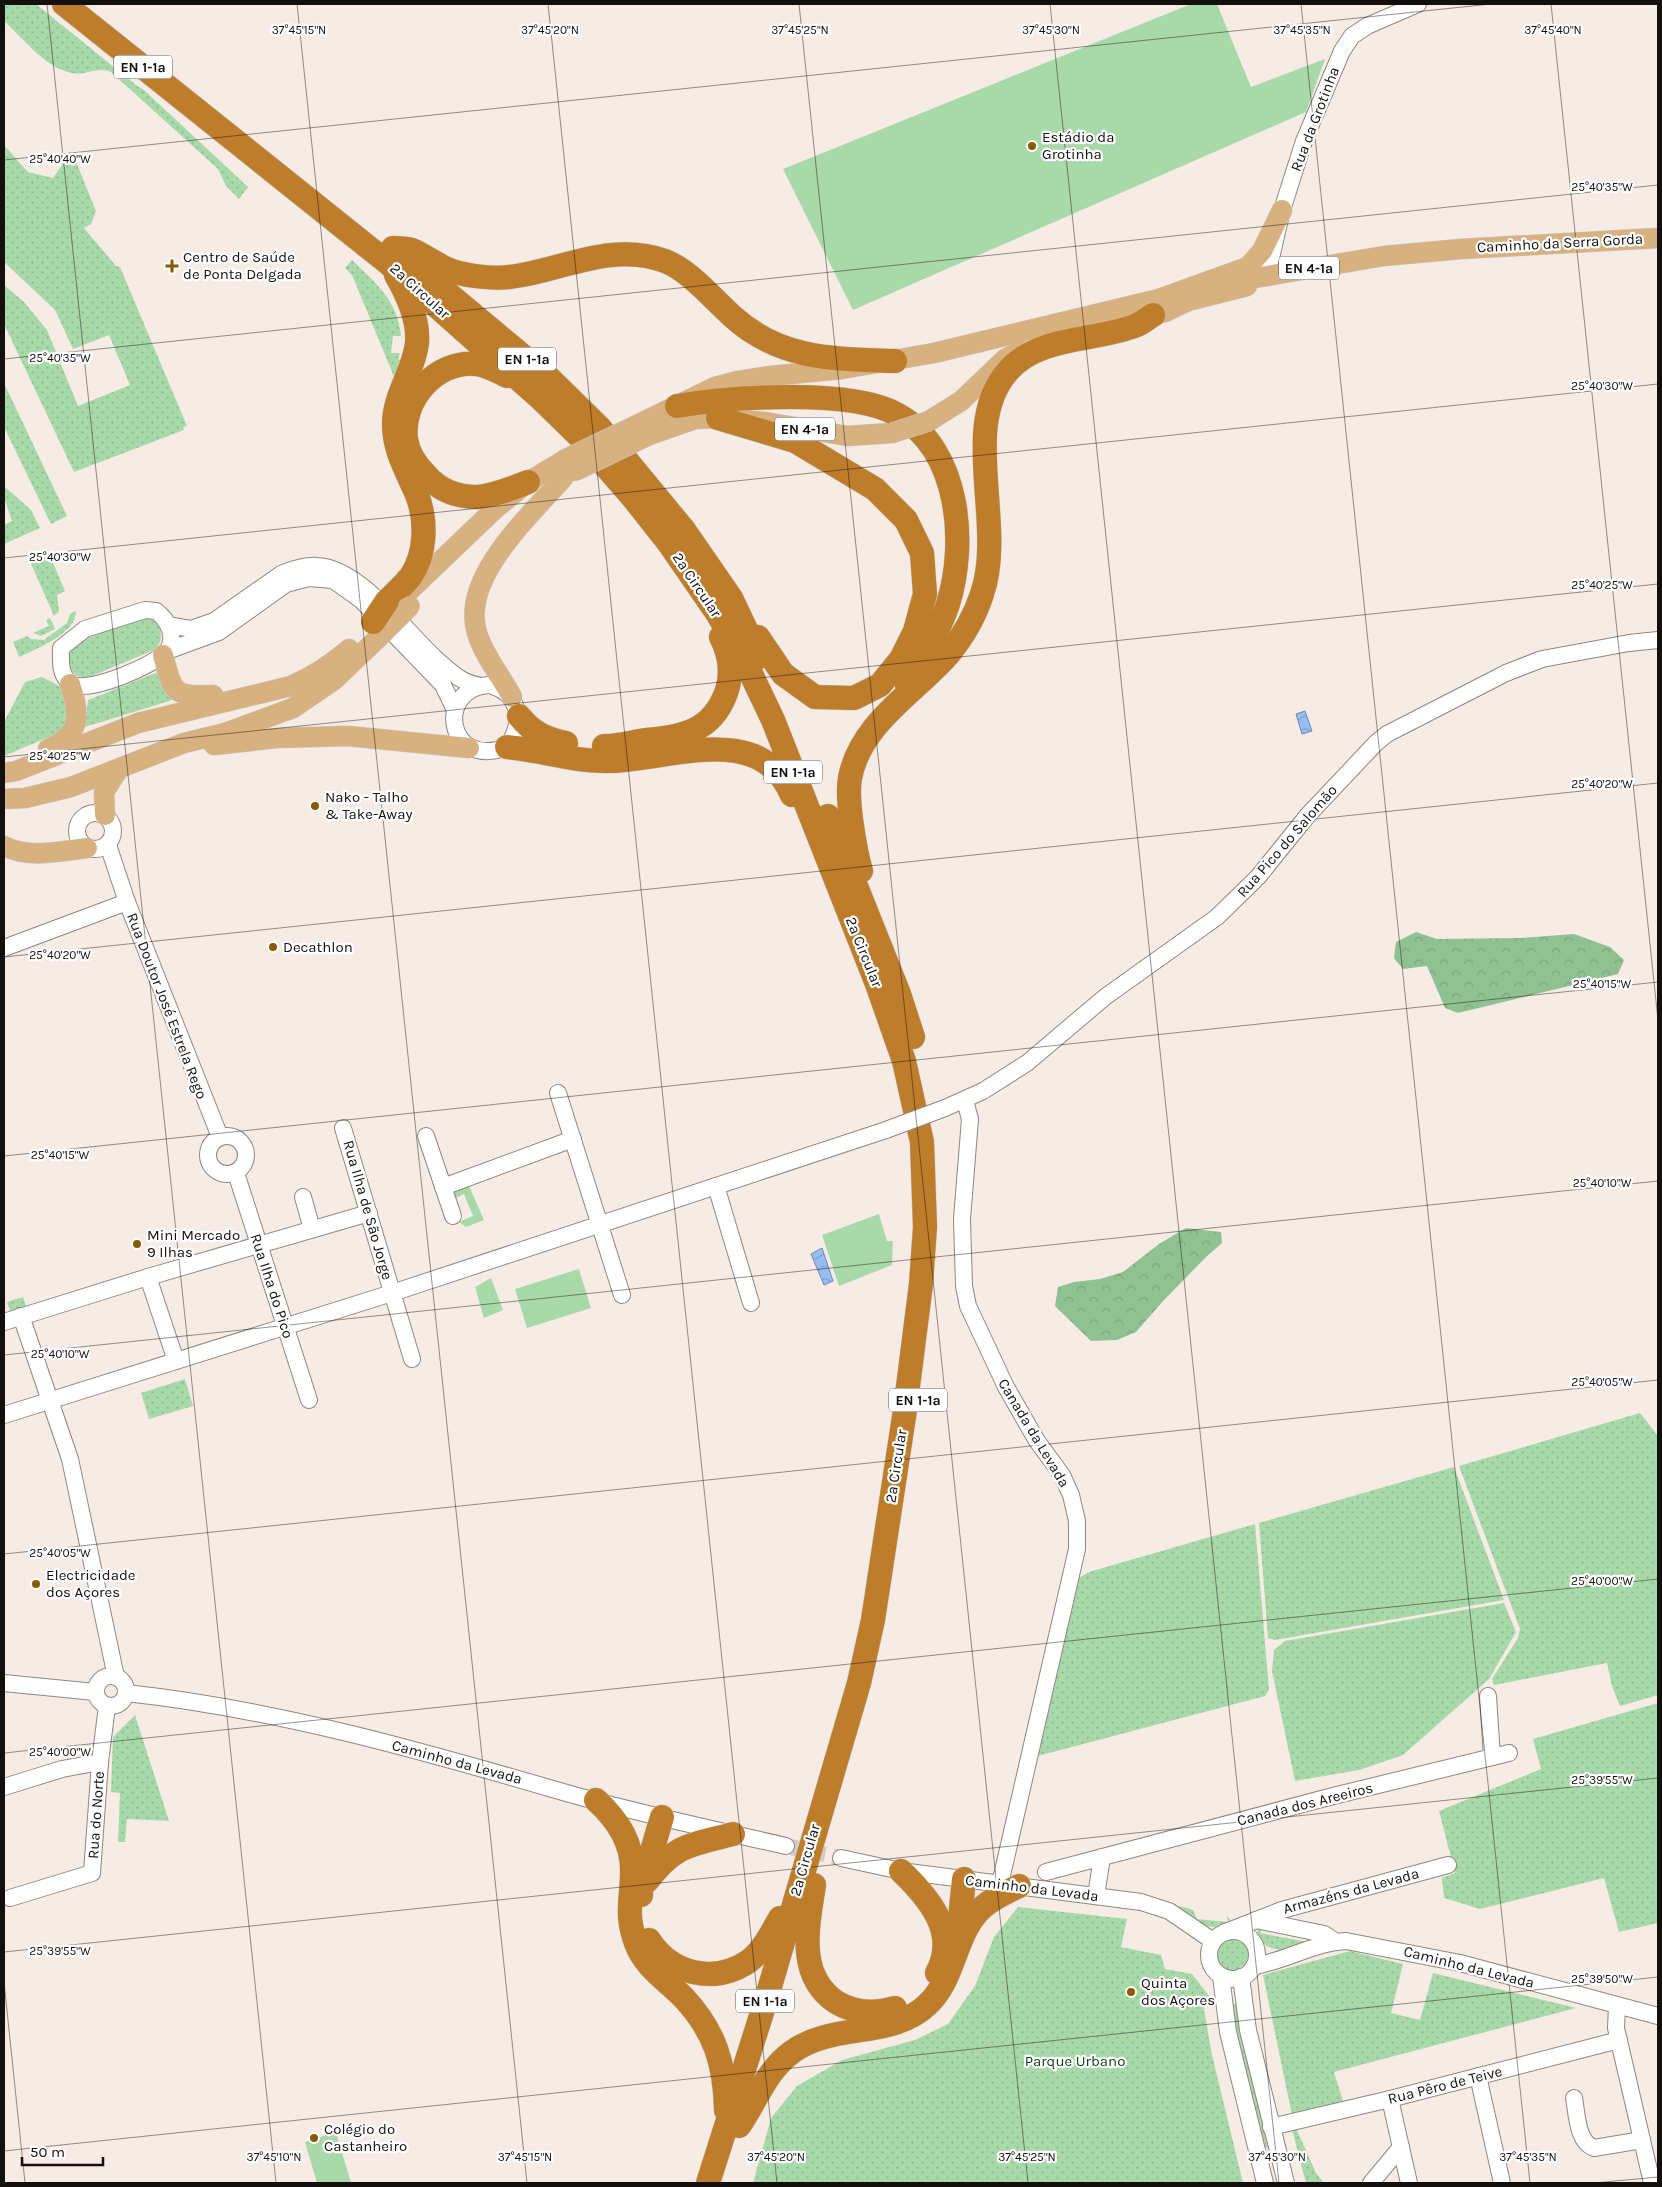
<svg xmlns="http://www.w3.org/2000/svg" width="1662" height="2187" viewBox="0 0 1662 2187" font-family="Karla,sans-serif">
<style>
.grass{fill:url(#grass-dots)}
.forest{fill:url(#forest-crowns)}
.garden{fill:#a8d9a9}
.water{fill:url(#water-waves);stroke:#6f89ae}
.lines{fill:none;stroke-linecap:round;stroke-linejoin:round}
.minor-tunnel{stroke:#d5cbc5;stroke-width:16;stroke-dasharray:16 8;stroke-linecap:butt}
.minor-casing{stroke:#90867f;stroke-width:18}
.major-casing{stroke:#cbcaca;stroke-width:21}
.highway-casing{stroke:#cbcaca;stroke-width:25}
.minor{stroke:#fff;stroke-width:16}
.major{stroke:#d8b180;stroke-width:20}
.highway{stroke:#be7d2b;stroke-width:24}
.minor-bridge-casing{stroke:#90867f;stroke-width:18;stroke-linecap:butt}
.major-bridge-casing{stroke:#cbcaca;stroke-width:21;stroke-linecap:butt}
.highway-bridge-casing{stroke:#cbcaca;stroke-width:25;stroke-linecap:butt}
.minor-bridge{stroke:#fff;stroke-width:16}
.major-bridge{stroke:#d8b180;stroke-width:20}
.highway-bridge{stroke:#be7d2b;stroke-width:24}
.ticks{fill:none;stroke:#130f0d;stroke-width:1;stroke-opacity:0.45}
.poi-dot{fill:#8a5901;stroke:#fff;stroke-width:2}
.labels{text-anchor:middle;stroke-width:4.5;stroke-linejoin:round;paint-order:stroke}
.shield{fill:#fff;stroke:#5a5756;stroke-width:1}
.shield-label{font-size:14px;font-weight:bold;fill:#130f0d}
.street-label{font-size:15px;fill:#130f0d;stroke:#fff}
.poi-label{font-size:15px;fill:#130f0d;stroke:#fff;text-anchor:start}
.park-label{font-size:15px;fill:#0a4213;stroke:#fff}
.ticks-label{font-size:12px;text-anchor:middle;fill:#130f0d;stroke:#fff;stroke-width:4.5;stroke-linejoin:round;paint-order:stroke}
</style>
<defs>
<pattern id="grass-dots" width="8" height="8" patternUnits="userSpaceOnUse" patternTransform="scale(1.25)"><rect width="8" height="8" fill="#a8d9a9"/><path d="M2 2h.1M6 6h.1" fill="none" stroke="#90b990" stroke-width="1.8" stroke-linecap="round"/></pattern>
<pattern id="forest-crowns" width="20" height="18" patternUnits="userSpaceOnUse" patternTransform="scale(1.25)"><rect width="20" height="18" fill="#8fc290"/><path d="M2 6a3 3 0 1 1 6 0M12 15a3 3 0 1 1 6 0" fill="none" stroke="#7aa67b"/></pattern>
<pattern id="water-waves" width="16" height="10" patternUnits="userSpaceOnUse" patternTransform="scale(1.25)"><rect width="16" height="10" fill="#97bdf3"/><path d="M0 5q4-4 8 0t8 0" fill="none" stroke="#81a1cf"/></pattern>
</defs>
<rect width="100%" height="100%" fill="#f7ece5"/>
<g class="grass">
<path d="M4 4H36L136 85 144 90 248 187 239 199 226 186 218 169 111 72C97 66 86 76 72 73 45 68 24 39 4 21Z"/>
<polygon points="4,145 28,172 53,178 65,160 74,157 96,211 91,224 84,228 116,266 120,267 187,426 183,427 184,430 74,472 4,324 4,285 24,302 47,330 78,406 130,385 109,335 73,349 55,310 4,262"/>
<path d="M352 260C376 283 398 301 401 336H393L391 353H400L398 359 402 361 395 379 352 275 345 268Z"/>
<polygon points="4,383 67,516 51,524 4,427"/>
<polygon points="4,486 31,510 40,528 4,544 4,525 12,521 4,497"/>
<polygon points="48,551 65,591 57,595 59,611 54,616 29,559"/>
<path d="M76 611C77 633 36 649 19 657L13 642 27 636 31 639 44 640 67 623 70 614Z"/>
<path d="M147 617C162 623 166 639 154 650L87 678 77 676 69 668 68 653 79 642 136 618Z"/>
<polygon points="50,618 55,629 41,636 33,633 49,626 46,620"/>
<polygon points="158,672 179,698 85,727 88,700"/>
<polygon points="42,677 61,687 72,708 65,730 4,756 4,722 25,682"/>
<polygon points="23,1297 27,1308 11,1314 7,1302"/>
<polygon points="185,1379 193,1406 149,1419 141,1393"/>
<polygon points="1640,1413 1658,1436 1658,1695 1620,1706 1612,1686 1607,1663 1494,1685 1492,1679 1518,1638 1520,1629 1459,1466"/>
<polygon points="1454,1467 1504,1600 1275,1640 1268,1638 1259,1523"/>
<polygon points="1255,1524 1269,1690 1265,1696 1034,1757 1077,1579 1089,1572"/>
<polygon points="1504,1603 1516,1632 1489,1679 1403,1755 1359,1770 1295,1781 1272,1671 1274,1650 1285,1641"/>
<polygon points="1658,1703 1658,1923 1619,1932 1604,1878 1480,1909 1444,1898 1442,1878 1455,1873 1439,1811 1541,1769 1533,1739"/>
<polygon points="135,1715 169,1821 127,1819 125,1842 118,1842 120,1793 111,1792 113,1737"/>
<path d="M1180 1906 1193 1910 1197 1919 1228 1922 1227 1917 1230 1919 1229 1923C1213 1936 1192 1918 1178 1909Z"/>
<polygon points="1018,1907 1127,1919 1121,1947 1161,1955 1165,1969 1192,1974 1210,1997 1204,2009 1212,2055 1243,2183 753,2183 771,2118 797,2086 842,2060 915,2040 948,2024 975,1986 994,1937"/>
<path d="M1260 1927H1264L1260 1933 1308 1942 1313 1936 1323 1938C1302 1948 1278 1957 1259 1941L1257 1931Z"/>
<circle cx="1232" cy="1954" r="16"/>
<polygon points="1350,1951 1403,1964 1391,2013 1420,2020 1433,1973 1576,2008 1334,2072 1343,2101 1292,2115 1263,1975"/>
<polygon points="1229,2004 1236,2004 1268,2147 1261,2149"/>
<polygon points="1296,2128 1316,2173 1324,2183 1306,2183 1292,2129"/>
</g>
<g class="forest">
<polygon points="1416,932 1437,939 1520,938 1574,934 1610,947 1624,960 1618,974 1458,1013 1445,1008 1427,966 1403,969 1394,958 1396,942"/>
<polygon points="1186,1228 1221,1232 1222,1243 1207,1256 1164,1300 1136,1332 1117,1340 1091,1341 1055,1306 1058,1287 1074,1282 1100,1279 1123,1272 1159,1244"/>
</g>
<g class="garden">
<polygon points="1191,4 1217,4 1251,87 1325,59 1306,112 853,310 783,169"/>
<polygon points="469,1186 484,1220 466,1227 459,1222 473,1216 464,1194 453,1199 451,1192"/>
<polygon points="879,1214 887,1241 893,1241 892,1265 839,1286 822,1235"/>
<polygon points="579,1269 591,1308 527,1328 515,1289"/>
<polygon points="491,1278 503,1310 484,1318 475,1287"/>
<polygon points="336,2132 351,2183 317,2183 305,2142"/>
</g>
<g class="water">
<polygon points="1305,711 1312,731 1302,734 1296,714"/>
<polygon points="822,1248 833,1281 824,1285 811,1254"/>
</g>
<g class="lines">
<polyline class="minor-tunnel" points="786,1846 841,1858"/>
<defs>
<g id="minor">
<polyline points="1267,276 1282,210 1304,141 1342,51 1352,36 1367,26 1418,4"/>
<path d="M145 610 156 611C168 620 177 637 167 651 157 664 85 696 70 683 59 674 61 660 61 648L85 629Z"/>
<path d="M169 625 191 629 214 621 281 574C293 569 306 565 318 566 359 568 406 631 436 659 451 672 461 683 481 686"/>
<polyline points="167,651 219,632 286,584 309,578 333,580 361,600 443,685 455,710"/>
<path d="M489 685C521 693 524 723 507 747 446 770 435 688 489 685Z"/>
<circle cx="95" cy="831" r="18"/>
<polyline points="108,845 127,902 220,1137"/>
<polyline points="4,948 127,902"/>
<polyline points="558,1093 622,1295"/>
<polyline points="965,1101 970,1119 962,1219 964,1286 968,1306 1006,1387 1037,1441 1062,1475 1071,1495 1077,1521 1077,1549 1000,1884"/>
<polyline points="945,1108 983,1091 1027,1063 1105,997 1217,917 1258,877 1308,815 1376,743 1387,734 1506,673 1542,659 1629,643 1658,640"/>
<polyline points="343,1128 412,1359"/>
<circle cx="227" cy="1155" r="19"/>
<polyline points="426,1136 453,1216"/>
<polyline points="236,1173 309,1400"/>
<polyline points="716,1186 751,1303"/>
<polyline points="443,1187 573,1139"/>
<polyline points="303,1197 312,1229"/>
<polyline points="148,1277 176,1361"/>
<polyline points="21,1316 70,1459 116,1677"/>
<polyline points="4,1322 148,1277 369,1213"/>
<polyline points="4,1415 392,1293 886,1130"/>
<circle cx="111" cy="1691" r="15"/>
<polyline points="4,1683 95,1692"/>
<path d="M126 1693C275 1709 419 1750 563 1792 636 1813 711 1829 786 1846"/>
<polyline points="1488,1696 1492,1757"/>
<polyline points="4,1787 62,1769 100,1762 107,1706"/>
<polyline points="841,1858 901,1871 1141,1902 1169,1911 1213,1941"/>
<polyline points="1046,1872 1333,1796 1509,1753"/>
<polyline points="1096,1896 1102,1857"/>
<polyline points="10,1898 92,1873 100,1762"/>
<polyline points="1256,1920 1324,1934 1336,1942"/>
<circle cx="1233" cy="1955" r="24"/>
<polyline points="1226,1932 1282,1910 1448,1865"/>
<path d="M1254 1966C1285 1961 1316 1942 1346 1941L1460 1963 1658 2016"/>
<polyline points="1221,1976 1228,2032 1265,2183"/>
<polyline points="1241,1977 1248,2030 1286,2183"/>
<polyline points="1617,2006 1616,2028 1652,2183"/>
<polyline points="1478,2076 1502,2183"/>
<path d="M1574 2098C1577 2114 1577 2142 1594 2148L1642 2140"/>
<polyline points="1390,2099 1409,2183"/>
<polyline points="1271,2127 1390,2099 1619,2040"/>
<polyline points="1371,2183 1401,2147"/>
</g>
<g id="major">
<polyline points="1231,282 1384,256 1461,249 1658,238"/>
<polyline points="1139,318 1165,312 1188,301 1247,286"/>
<polyline points="929,421 961,401 1005,359 1020,351"/>
<polyline points="641,423 715,387 738,381 770,376 842,369 934,353 1159,299 1248,267 1262,251 1282,210"/>
<polyline points="649,435 695,419 718,418 765,422 847,436 892,433"/>
<polyline points="406,594 496,508 528,482 566,459"/>
<path d="M163 655C173 693 173 697 213 695"/>
<path d="M512 697C501 676 484 656 477 633 460 578 530 516 563 478"/>
<polyline points="214,745 277,738 348,736 469,748"/>
<path d="M48 749C82 734 80 715 70 684"/>
<path d="M4 773 16 771 138 723 291 686C313 676 331 665 349 649"/>
<polyline points="4,799 25,798 71,787 184,743 225,733 293,708 334,680 376,640"/>
<polyline points="105,815 104,792 118,770"/>
<path d="M4 846C29 859 61 851 87 848"/>
</g>
<g id="highway">
<polyline points="64,4 388,263 540,398 581,438 634,499 668,542 717,613 744,659 773,720 877,984 904,1061 922,1142 925,1227 921,1284 905,1410 873,1620 859,1683 766,2000 708,2183"/>
<path d="M393 248C399 248 406 248 412 250 426 256 438 266 452 271 468 276 492 279 509 277 561 271 611 241 665 261 689 270 713 299 732 316 780 360 834 359 895 361"/>
<polyline points="409,261 549,378 599,427 684,530 731,598 759,657"/>
<path d="M507 376C497 371 487 365 476 364 436 360 401 400 406 439 408 453 416 465 426 475 439 490 457 497 477 497 493 496 513 488 528 482"/>
<path d="M677 406C729 397 853 388 898 415 960 450 967 543 948 604 939 632 921 659 907 685"/>
<polyline points="718,418 795,441 875,489 906,520 922,553 925,594 915,631 901,659 880,685 854,698 815,697 783,674 758,637"/>
<path d="M387 601C395 593 404 585 411 576 426 554 427 520 417 495 407 471 394 451 394 424 394 395 414 371 417 343 419 320 407 294 396 275"/>
<path d="M519 716C532 732 545 739 566 743"/>
<path d="M604 746C618 746 632 742 646 740 683 737 712 731 726 693 733 674 730 655 721 637"/>
<path d="M507 747C541 750 575 762 609 761 669 760 760 720 792 795"/>
<polyline points="828,816 899,994 913,1037"/>
<path d="M861 871C855 850 846 799 850 778 860 724 913 694 947 656 962 638 975 616 982 594 1006 525 959 426 1008 371 1039 335 1096 342 1137 325 1143 322 1148 318 1153 315"/>
<path d="M596 1800C617 1819 633 1842 632 1872 632 1900 625 1914 636 1943 644 1966 666 1980 683 1997 715 2031 725 2064 726 2110"/>
<path d="M901 1871C929 1898 959 1933 937 1973"/>
<path d="M647 1881C675 1844 691 1845 733 1834"/>
<path d="M814 1885C808 1925 796 1975 836 2002 854 2013 875 2014 895 2008"/>
<polyline points="641,1895 641,1888 662,1817"/>
<polyline points="958,1938 964,1879"/>
<path d="M649 1940C671 1974 714 1985 749 1961 763 1951 772 1932 780 1918"/>
<path d="M739 2126C757 2100 766 2071 792 2052 833 2022 891 2039 927 2005 956 1979 954 1932 983 1907 993 1898 1007 1892 1019 1886"/>
</g>
</defs>
<use href="#minor" class="minor-casing"/>
<use href="#major" class="major-casing"/>
<use href="#highway" class="highway-casing"/>
<use href="#minor" class="minor"/>
<use href="#major" class="major"/>
<use href="#highway" class="highway"/>
<defs>
<polyline id="minor-bridge" points="886,1130 945,1108"/>
<g id="major-bridge">
<polyline points="892,433 929,421"/>
<polyline points="566,459 641,423"/>
<polyline points="575,471 649,435"/>
<polyline points="376,640 410,606"/>
</g>
<polyline id="highway-bridge" points="373,622 387,601"/>
</defs>
<use href="#minor-bridge" class="minor-bridge-casing"/>
<use href="#major-bridge" class="major-bridge-casing"/>
<use href="#highway-bridge" class="highway-bridge-casing"/>
<use href="#minor-bridge" class="minor-bridge"/>
<use href="#major-bridge" class="major-bridge"/>
<use href="#highway-bridge" class="highway-bridge"/>
</g>
<path class="ticks" d="M47 4 276 2183M297 4 527 2183M548 4 777 2183M799 4 1028 2183M1050 4 1279 2183M1301 4 1530 2183M1551 4 1658 1020M4 160 1491 4M4 359 1658 185M4 558 1658 384M4 757 1658 584M4 957 1658 783M4 1156 1658 982M4 1355 1658 1181M4 1554 1658 1380M4 1753 1658 1579M4 1952 1658 1778M4 1982 25 2183M4 2151 1658 1977M1594 2183 1658 2177"/>
<g class="poi-dot">
<circle cx="1032" cy="146" r="5"/>
<path d="M169.5 258.5h5v5h5v5h-5v5h-5v-5h-5v-5h5z"/>
<circle cx="315" cy="806" r="5"/>
<circle cx="273" cy="947" r="5"/>
<circle cx="137" cy="1244" r="5"/>
<circle cx="36" cy="1584" r="5"/>
<circle cx="1131" cy="1992" r="5"/>
<circle cx="314" cy="2138" r="5"/>
</g>
<g class="labels">
<g class="shield">
<rect x="114" y="55.5" width="58" height="23" rx="4"/>
<rect x="1279" y="256.5" width="60" height="23" rx="4"/>
<rect x="498" y="347.5" width="58" height="23" rx="4"/>
<rect x="775" y="417.5" width="60" height="23" rx="4"/>
<rect x="764" y="760.5" width="58" height="23" rx="4"/>
<rect x="889" y="1388.5" width="58" height="23" rx="4"/>
<rect x="736" y="1989.5" width="58" height="23" rx="4"/>
</g>
<g class="shield-label">
<text x="143" y="72">EN 1-1ª</text>
<text x="1309" y="273">EN 4-1ª</text>
<text x="527" y="364">EN 1-1ª</text>
<text x="805" y="434">EN 4-1ª</text>
<text x="793" y="777">EN 1-1ª</text>
<text x="918" y="1405">EN 1-1ª</text>
<text x="765" y="2006">EN 1-1ª</text>
</g>
<g class="street-label">
<text transform="translate(1315 119) rotate(-69)" y="5">Rua da Grotinha</text>
<text transform="translate(1560 243) rotate(-3)" y="5">Caminho da Serra Gorda</text>
<text transform="translate(420 291) rotate(42)" y="5">2ª Circular</text>
<text transform="translate(697 585) rotate(56)" y="5">2ª Circular</text>
<text transform="translate(1287 841) rotate(-49)" y="5">Rua Pico do Salomão</text>
<text transform="translate(864 952) rotate(68)" y="5">2ª Circular</text>
<text transform="translate(167 1006) rotate(69)" y="5">Rua Doutor José Estrela Rego</text>
<text transform="translate(368 1210) rotate(74)" y="5">Rua Ilha de São Jorge</text>
<text transform="translate(272 1286) rotate(72)" y="5">Rua Ilha do Pico</text>
<text transform="translate(1034 1433) rotate(59)" y="5">Canada da Levada</text>
<text transform="translate(896 1466) rotate(-81)" y="5">2ª Circular</text>
<text transform="translate(457 1762) rotate(15)" y="5">Caminho da Levada</text>
<text transform="translate(1305 1804) rotate(-14)" y="5">Canada dos Areeiros</text>
<text transform="translate(96 1815) rotate(-86)" y="5">Rua do Norte</text>
<text transform="translate(805 1860) rotate(-74)" y="5">2ª Circular</text>
<text transform="translate(1032 1888) rotate(7)" y="5">Caminho da Levada</text>
<text transform="translate(1351 1891) rotate(-15)" y="5">Armazéns da Levada</text>
<text transform="translate(1469 1967) rotate(14)" y="5">Caminho da Levada</text>
<text transform="translate(1445 2085) rotate(-14)" y="5">Rua Pêro de Teive</text>
</g>
<g class="poi-label">
<text x="1042" y="142">Estádio da<tspan x="1042" dy="17">Grotinha</tspan></text>
<text x="183" y="262">Centro de Saúde<tspan x="183" dy="17">de Ponta Delgada</tspan></text>
<text x="325" y="802">Nako - Talho<tspan x="325" dy="17">&amp; Take-Away</tspan></text>
<text x="283" y="952">Decathlon</text>
<text x="147" y="1240">Mini Mercado<tspan x="147" dy="17">9 Ilhas</tspan></text>
<text x="46" y="1580">Electricidade<tspan x="46" dy="17">dos Açores</tspan></text>
<text x="1141" y="1988">Quinta<tspan x="1141" dy="17">dos Açores</tspan></text>
<text x="324" y="2134">Colégio do<tspan x="324" dy="17">Castanheiro</tspan></text>
</g>
<g class="park-label">
<text x="1075" y="2066">Parque Urbano</text>
</g>
</g>
<g class="ticks-label">
<text x="299" y="34">37°45'15"N</text>
<text x="550" y="34">37°45'20"N</text>
<text x="800" y="34">37°45'25"N</text>
<text x="1051" y="34">37°45'30"N</text>
<text x="1302" y="34">37°45'35"N</text>
<text x="1553" y="34">37°45'40"N</text>
<text x="60" y="163">25°40'40"W</text>
<text x="1602" y="191">25°40'35"W</text>
<text x="60" y="362">25°40'35"W</text>
<text x="1602" y="390">25°40'30"W</text>
<text x="60" y="561">25°40'30"W</text>
<text x="1602" y="589">25°40'25"W</text>
<text x="60" y="760">25°40'25"W</text>
<text x="1602" y="788">25°40'20"W</text>
<text x="60" y="959">25°40'20"W</text>
<text x="1602" y="988">25°40'15"W</text>
<text x="60" y="1159">25°40'15"W</text>
<text x="1602" y="1187">25°40'10"W</text>
<text x="60" y="1358">25°40'10"W</text>
<text x="1602" y="1386">25°40'05"W</text>
<text x="60" y="1557">25°40'05"W</text>
<text x="1602" y="1585">25°40'00"W</text>
<text x="60" y="1756">25°40'00"W</text>
<text x="1602" y="1784">25°39'55"W</text>
<text x="60" y="1955">25°39'55"W</text>
<text x="1602" y="1983">25°39'50"W</text>
<text x="274" y="2161">37°45'10"N</text>
<text x="525" y="2161">37°45'15"N</text>
<text x="776" y="2161">37°45'20"N</text>
<text x="1027" y="2161">37°45'25"N</text>
<text x="1277" y="2161">37°45'30"N</text>
<text x="1528" y="2161">37°45'35"N</text>
</g>
<rect width="1662" height="2187" fill="none" stroke="#130f0d" stroke-width="10"/>
<path d="M22 2157v8h81v-8" fill="none" stroke="#130f0d" stroke-width="2.5"/>
<text x="30" y="2157" font-size="15" fill="#130f0d" stroke="#ffffff" stroke-width="4" paint-order="stroke">50 m</text>
</svg>
